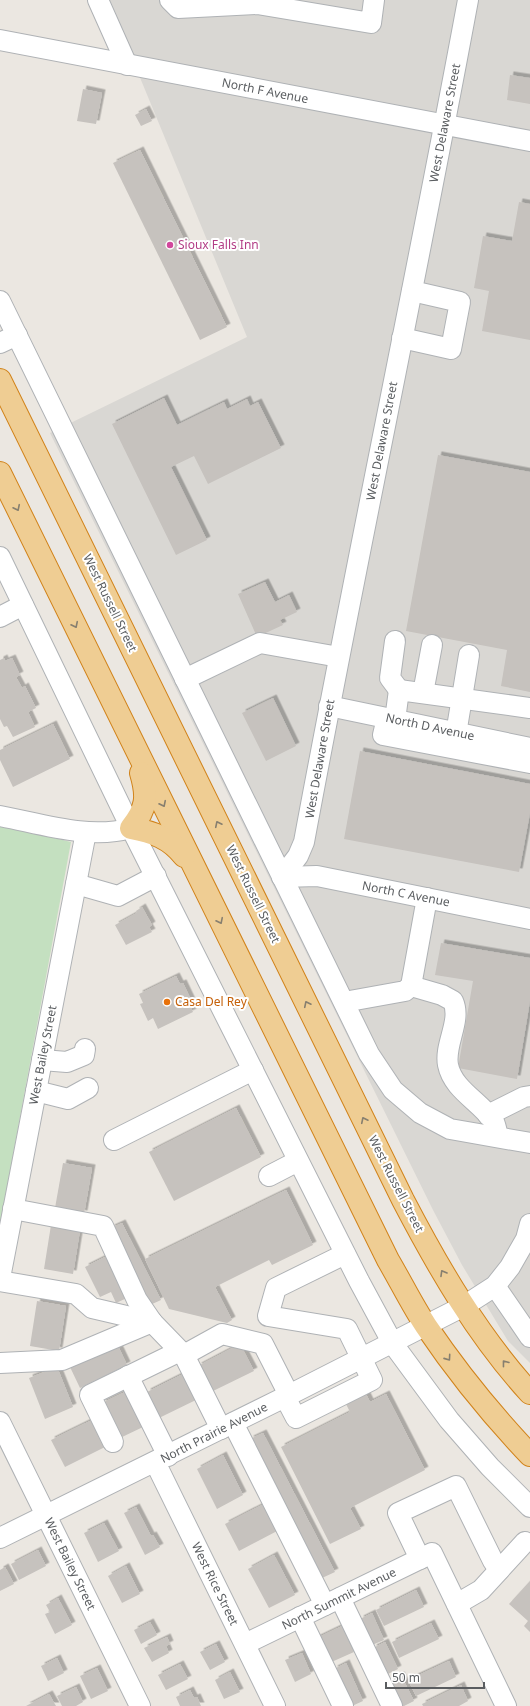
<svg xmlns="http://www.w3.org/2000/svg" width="530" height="1706" viewBox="0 0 530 1706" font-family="'Noto Sans',sans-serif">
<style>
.industrial{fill:#d9d7d3}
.green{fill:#c4e0c0}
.building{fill:#c6c2be;filter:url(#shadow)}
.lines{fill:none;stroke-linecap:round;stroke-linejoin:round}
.minor-casing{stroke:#afb2b5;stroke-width:22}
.highway-casing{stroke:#d1831a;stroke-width:24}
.minor{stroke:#fff;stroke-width:20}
.highway{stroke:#efcd93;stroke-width:22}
.oneway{stroke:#877f6f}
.hotel-dot{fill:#d1479c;stroke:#fff;stroke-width:1.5}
.food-dot{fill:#e8710a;stroke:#fff;stroke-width:1.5}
.labels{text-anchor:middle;stroke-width:4;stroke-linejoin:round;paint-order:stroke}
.street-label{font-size:12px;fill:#5a5d60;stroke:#fff}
.hotel-label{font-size:12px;fill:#b23c85;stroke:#fff;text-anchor:start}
.food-label{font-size:12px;fill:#c56008;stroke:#fff;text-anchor:start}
</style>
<defs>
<filter id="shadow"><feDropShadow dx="3.5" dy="-3.5" stdDeviation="0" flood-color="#0004"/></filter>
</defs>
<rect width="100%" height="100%" fill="#ebe7e1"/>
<polygon class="industrial" points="108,0 530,0 530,1363 508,1341 462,1265 433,1210 50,433 247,337"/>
<polygon class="green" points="0,825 71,842 0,1225"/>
<g class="building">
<polygon points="510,75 530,78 530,104 507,100"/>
<polygon points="83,89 102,93 96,124 77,121"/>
<polygon points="146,109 152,121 141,126 135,115"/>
<polygon points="140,150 227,327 200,340 113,163"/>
<polygon points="519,202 530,204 530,340 482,331 489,291 474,288 483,236 512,241"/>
<polygon points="164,398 177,425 224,402 227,409 247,399 250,406 258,402 281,448 208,484 194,456 171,467 207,540 176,555 112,424"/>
<polygon points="438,455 530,472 530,692 501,686 507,650 406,631"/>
<polygon points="265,582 275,602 289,595 297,612 280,620 283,625 257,637 238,594"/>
<polygon points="4,658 5,661 12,658 20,675 16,677 22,688 25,686 36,708 28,712 35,727 13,737 7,726 4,727 0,719 0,660"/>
<polygon points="273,698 296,746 266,761 242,713"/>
<polygon points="53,724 70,759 13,787 0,760 0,750"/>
<polygon points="360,751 530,784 530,813 519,872 344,839"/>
<polygon points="142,907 152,925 149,927 152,932 126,945 115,925 137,913 136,911"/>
<polygon points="441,943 530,958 530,1001 517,1079 458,1068 473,981 435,975"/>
<polygon points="176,976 180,984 183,983 192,1002 189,1004 193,1012 158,1029 153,1018 148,1021 140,1004 143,1003 139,994"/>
<polygon points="236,1108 261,1157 174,1201 149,1152"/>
<polygon points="63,1163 92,1168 84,1214 55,1208"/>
<polygon points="286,1190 313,1245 272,1265 269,1260 215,1287 232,1320 227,1323 169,1309 145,1259"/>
<polygon points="122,1223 161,1300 150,1305 111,1228"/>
<polygon points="51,1225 80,1230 73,1274 44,1269"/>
<polygon points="107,1256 127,1298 116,1303 111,1292 100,1297 85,1267"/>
<polygon points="37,1301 66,1306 59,1351 30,1346"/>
<polygon points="117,1344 127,1365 80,1388 70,1367"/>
<polygon points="240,1344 254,1371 211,1392 198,1366"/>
<polygon points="57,1367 73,1407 45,1419 29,1378"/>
<polygon points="187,1372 200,1398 159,1418 147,1392"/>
<polygon points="125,1392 143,1427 120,1438 102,1403"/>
<polygon points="365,1392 370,1402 386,1394 425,1470 350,1508 361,1529 330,1544 281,1447 350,1412 345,1402"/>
<polygon points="92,1420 105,1447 65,1467 51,1440"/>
<polygon points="263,1433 335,1572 322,1578 250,1439"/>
<polygon points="223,1455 243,1495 217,1509 197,1469"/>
<polygon points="266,1503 279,1530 239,1551 225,1524"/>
<polygon points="136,1507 151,1536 153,1535 160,1547 145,1555 124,1513"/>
<polygon points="104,1523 119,1551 98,1562 84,1533"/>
<polygon points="38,1550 46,1566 19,1580 11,1564"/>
<polygon points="274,1555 295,1595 269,1608 248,1569"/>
<polygon points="126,1566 140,1594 122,1603 108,1576"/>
<polygon points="5,1567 14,1584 0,1591 0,1570"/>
<polygon points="530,1581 530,1632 524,1626 528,1621 509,1604"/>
<polygon points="416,1590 424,1607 384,1626 376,1610"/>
<polygon points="58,1598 72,1625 55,1634 45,1614 50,1612 46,1605"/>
<polygon points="372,1613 384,1640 372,1645 360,1619"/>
<polygon points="150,1622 157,1635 141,1644 134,1630"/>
<polygon points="431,1623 439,1639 399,1658 392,1642"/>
<polygon points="342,1626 354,1652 327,1664 315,1639"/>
<polygon points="167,1637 170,1644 166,1646 169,1653 152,1662 144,1648"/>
<polygon points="385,1642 398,1669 386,1675 373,1648"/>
<polygon points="216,1644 225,1662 210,1670 200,1652"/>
<polygon points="302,1653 311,1674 295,1682 285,1660"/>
<polygon points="57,1658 64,1673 48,1681 41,1666"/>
<polygon points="449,1661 456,1677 416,1696 408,1680"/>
<polygon points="346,1663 363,1701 352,1706 334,1669"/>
<polygon points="180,1664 188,1679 166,1690 158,1675"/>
<polygon points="97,1668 108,1691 91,1699 80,1676"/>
<polygon points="230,1672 240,1692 224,1699 215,1680"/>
<polygon points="401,1675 414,1701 404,1706 402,1706 389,1681"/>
<polygon points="461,1685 468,1701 459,1706 423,1706 422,1704"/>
<polygon points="76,1687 83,1702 76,1706 62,1706 57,1696"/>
<polygon points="190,1690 194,1698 197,1697 201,1706 180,1706 176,1697"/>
<polygon points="49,1694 56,1706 26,1706"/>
</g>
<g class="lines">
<defs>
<g id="minor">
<polyline points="98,0 127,65"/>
<polyline points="170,0 178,8 257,4 371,23 374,0"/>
<polyline points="0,40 530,141"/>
<polyline points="0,301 369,1054 393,1090 420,1113 450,1129 530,1143"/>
<polyline points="402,338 451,349 460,302 412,291"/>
<polyline points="0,343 17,335"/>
<polyline points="0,557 131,828 359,1281 393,1344 449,1420 490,1467 530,1507"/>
<polyline points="0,617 23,605"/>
<polyline points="395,641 390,678 399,690"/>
<polyline points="185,679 260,643 339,657"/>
<polyline points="423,693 432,645"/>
<polyline points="329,706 530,748"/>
<polyline points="387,718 383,735 530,763"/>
<polyline points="395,720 399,690 530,708"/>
<polyline points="454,746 469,655"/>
<path d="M0 816C42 824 89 840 131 828"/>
<path d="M282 877 298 856 304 842C356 561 416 281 468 0"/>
<polyline points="282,877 317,876 530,919"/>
<polyline points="76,884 118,896 156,876"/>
<path d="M411 986 442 995 453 1001C462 1021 444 1044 448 1065 453 1090 481 1102 494 1122 496 1126 497 1133 498 1137"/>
<polyline points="344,1002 405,991 411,986 427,898"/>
<polyline points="42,1060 67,1062 84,1055 85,1049"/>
<polyline points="36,1091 68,1099 88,1088"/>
<polyline points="488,1115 524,1097 530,1096"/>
<polyline points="114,1140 253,1070"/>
<polyline points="269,1176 298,1161"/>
<polyline points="13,1209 103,1226 137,1300 152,1322"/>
<polyline points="0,1278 86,832"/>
<polyline points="0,1281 76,1294 92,1308 152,1322"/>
<polyline points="495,1286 530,1337"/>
<polyline points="184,1355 222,1334 263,1344 289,1395"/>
<polyline points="0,1363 62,1360 152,1322 184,1355 221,1429"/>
<polyline points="128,1376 168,1456"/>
<polyline points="285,1397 296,1418 372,1380 347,1329 268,1316 276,1288 345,1254"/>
<polyline points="0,1422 140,1706"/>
<polyline points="233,1423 325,1605"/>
<polyline points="113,1442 90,1395 180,1351"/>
<polyline points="155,1462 275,1706"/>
<polyline points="0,1538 289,1395 464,1306 495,1286 510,1267 526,1239 530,1224"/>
<polyline points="420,1559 398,1513 456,1486 493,1561 499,1570"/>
<polyline points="340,1598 392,1706"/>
<polyline points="457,1604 481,1590 525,1542"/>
<polyline points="300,1617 343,1706"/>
<polyline points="245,1644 432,1553 506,1706"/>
</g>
<g id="highway">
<path d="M0 380 403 1200C439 1269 478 1336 530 1393"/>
<path d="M0 473 388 1260C401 1282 412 1305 426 1326 457 1372 492 1415 530 1455"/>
<path d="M141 773C148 797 147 808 131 828 153 832 170 838 184 856"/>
</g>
</defs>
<use href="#minor" class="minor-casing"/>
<use href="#highway" class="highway-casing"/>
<use href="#minor" class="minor"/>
<use href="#highway" class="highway"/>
</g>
<defs><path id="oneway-chevron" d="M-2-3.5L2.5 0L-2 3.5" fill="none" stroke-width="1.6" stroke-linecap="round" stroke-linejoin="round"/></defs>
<g class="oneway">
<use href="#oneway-chevron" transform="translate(17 508) rotate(64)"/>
<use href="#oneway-chevron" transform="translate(75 625) rotate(64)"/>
<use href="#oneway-chevron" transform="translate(163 804) rotate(64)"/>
<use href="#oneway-chevron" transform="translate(218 824) rotate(-116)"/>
<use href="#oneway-chevron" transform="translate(220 921) rotate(64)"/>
<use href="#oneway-chevron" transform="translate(307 1004) rotate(-116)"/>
<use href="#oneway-chevron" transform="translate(364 1120) rotate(-116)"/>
<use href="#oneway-chevron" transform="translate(443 1273) rotate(-120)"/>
<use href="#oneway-chevron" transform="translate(448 1358) rotate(55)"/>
<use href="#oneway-chevron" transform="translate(505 1363) rotate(-128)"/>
</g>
<circle class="hotel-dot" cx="170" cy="245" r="4"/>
<circle class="food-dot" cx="167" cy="1002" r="4"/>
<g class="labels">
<g class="street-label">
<text transform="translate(265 91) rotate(11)" y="4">North F Avenue</text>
<text transform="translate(445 123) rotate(-79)" y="4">West Delaware Street</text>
<text transform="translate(382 441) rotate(-79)" y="4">West Delaware Street</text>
<text transform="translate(110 603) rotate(64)" y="4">West Russell Street</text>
<text transform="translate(430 727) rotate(12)" y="4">North D Avenue</text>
<text transform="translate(320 759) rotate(-80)" y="4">West Delaware Street</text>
<text transform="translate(253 894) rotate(64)" y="4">West Russell Street</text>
<text transform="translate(406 894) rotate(11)" y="4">North C Avenue</text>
<text transform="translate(43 1055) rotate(-79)" y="4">West Bailey Street</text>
<text transform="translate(396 1184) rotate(63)" y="4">West Russell Street</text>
<text transform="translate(214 1433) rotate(-27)" y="4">North Prairie Avenue</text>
<text transform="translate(70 1564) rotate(64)" y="4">West Bailey Street</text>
<text transform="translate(215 1584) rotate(64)" y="4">West Rice Street</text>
<text transform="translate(339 1599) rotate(-26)" y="4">North Summit Avenue</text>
</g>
<g class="hotel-label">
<text x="178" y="249">Sioux Falls Inn</text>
</g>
<g class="food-label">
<text x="175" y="1006">Casa Del Rey</text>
</g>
</g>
<path d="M386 1682v6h98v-6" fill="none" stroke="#5a5d60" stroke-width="2"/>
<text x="392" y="1682" font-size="12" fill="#5a5d60" stroke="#ffffff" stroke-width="3" paint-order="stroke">50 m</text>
</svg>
